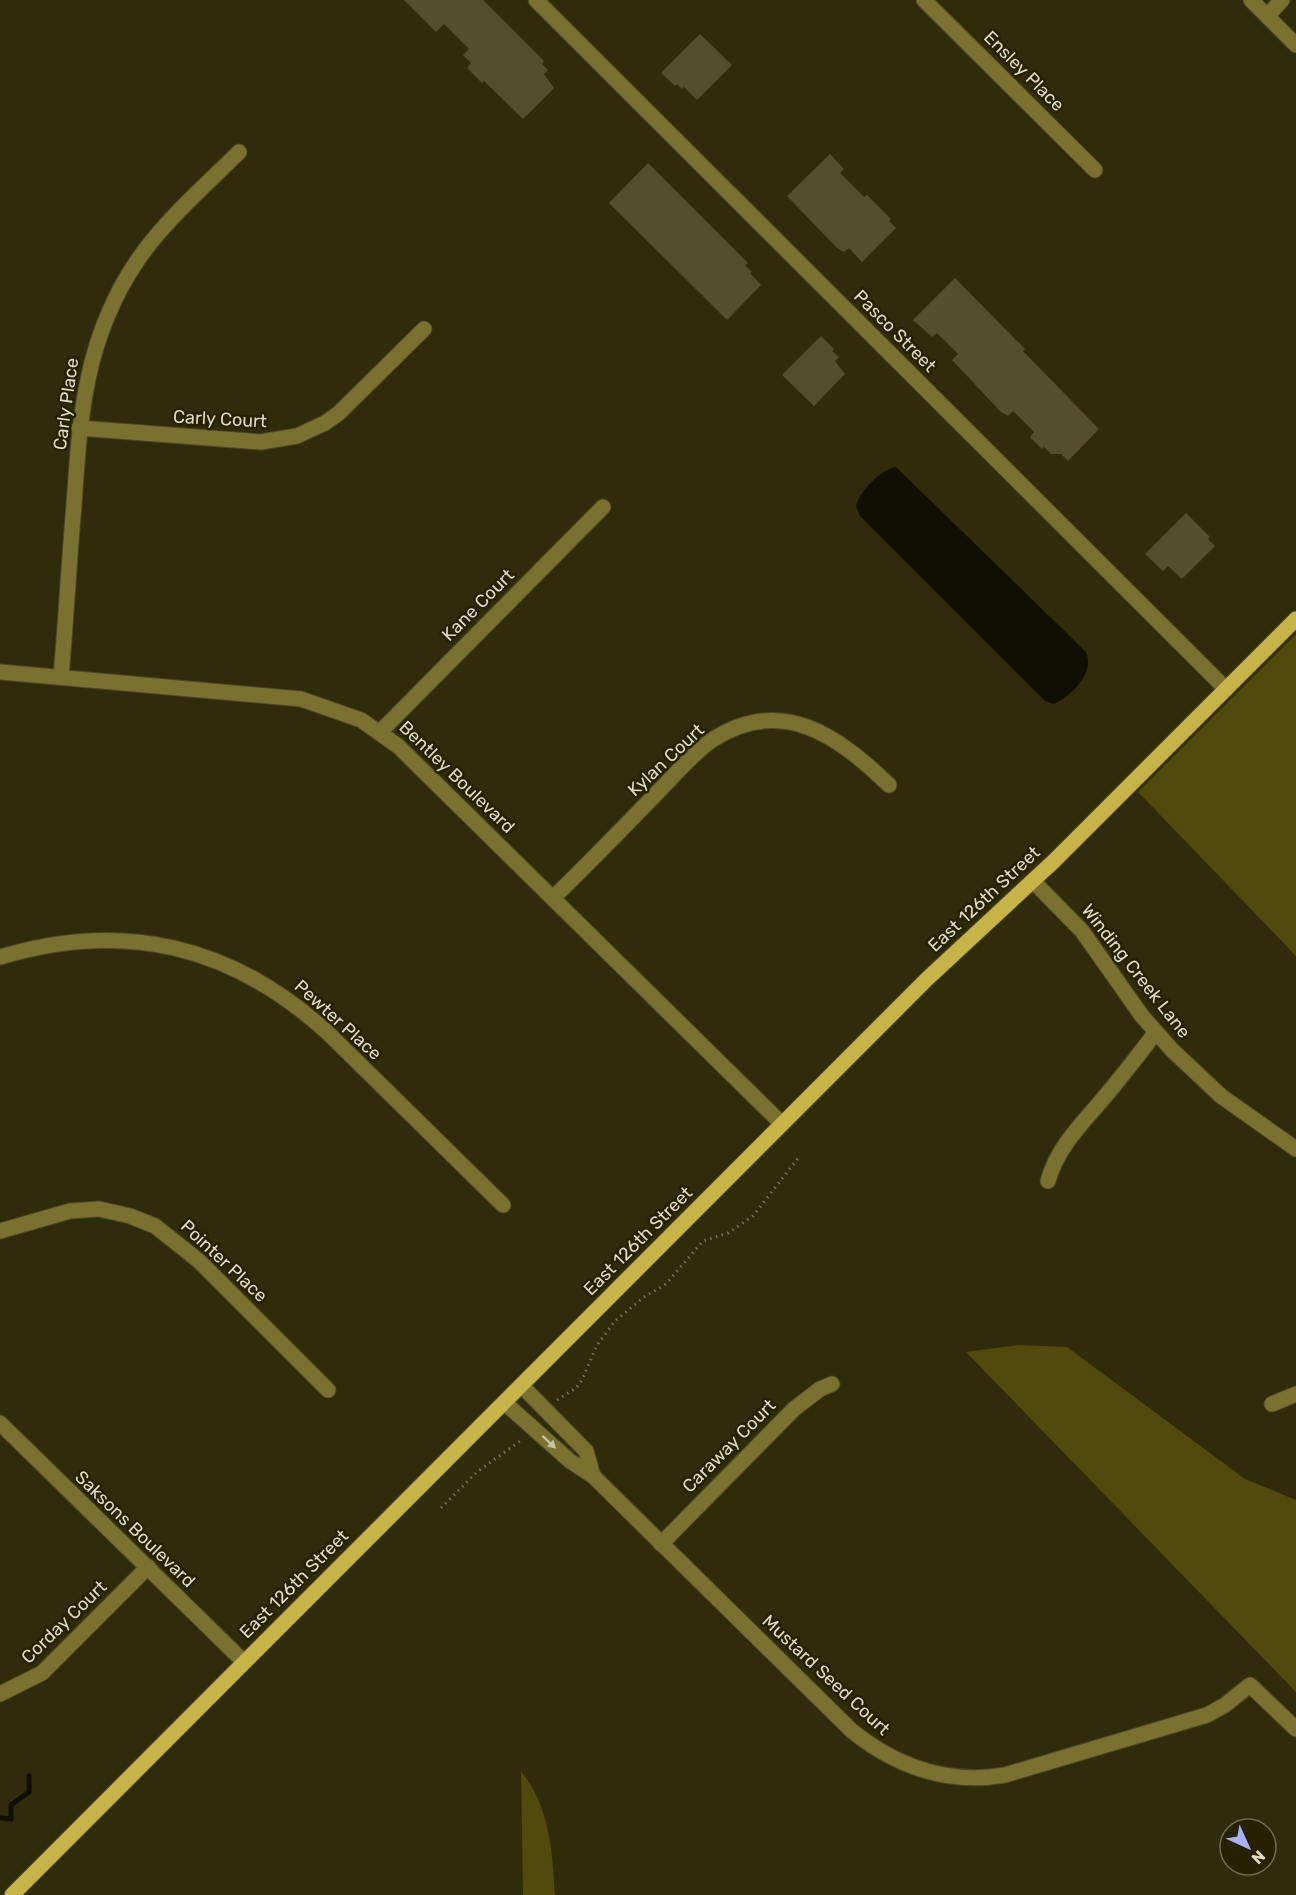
<svg xmlns="http://www.w3.org/2000/svg" width="1296" height="1895" viewBox="0 0 1296 1895" font-family="Rubik,sans-serif">
<style>
.green{fill:#52490c}
.water{fill:#110f03}
.lines{fill:none;stroke-linecap:round;stroke-linejoin:round}
.stream{stroke:#110f03;stroke-width:5}
.building{fill:#534e2d}
.minor-casing{stroke:#4c4729;stroke-width:17}
.major-casing{stroke:#4c4729;stroke-width:17}
.path{stroke:#757156;stroke-width:3;stroke-dasharray:1.5 4.5;stroke-linecap:butt}
.minor{stroke:#7a7030;stroke-width:15}
.major{stroke:#c6b449;stroke-width:15}
.oneway{fill:#c5c0a3}
.labels{text-anchor:middle;stroke-width:5;stroke-linejoin:round;paint-order:stroke}
.street-label{font-size:18px;fill:#dedbc9;stroke:#262101}
</style>
<rect width="100%" height="100%" fill="#302b0a"/>
<g class="green">
<polygon points="1296,634 1296,956 1138,792"/>
<polygon points="1018,1345 1067,1347 1245,1479 1296,1500 1296,1692 966,1352"/>
<path d="M521 1771C550 1808 552 1849 555 1895H523Z"/>
</g>
<path class="water" d="M896 467 1086 652C1095 673 1072 695 1054 704L1045 701 860 516 856 506C860 491 881 469 896 467Z"/>
<g class="lines">
<polyline class="stream" points="0,1818 11,1819 11,1805 29,1792 29,1776"/>
</g>
<g class="building">
<polygon points="404,0 483,0 544,61 542,64 548,70 544,74 554,88 523,119 484,81 482,83 467,68 471,63 463,55 469,49 444,24 436,32"/>
<polygon points="700,34 732,65 697,100 684,87 682,89 677,84 675,86 661,73"/>
<polygon points="830,154 844,169 840,173 864,197 867,195 891,219 889,221 896,228 862,262 849,248 844,252 837,248 787,196"/>
<polygon points="648,163 748,263 745,265 752,272 750,273 761,285 727,320 609,203"/>
<polygon points="955,278 1025,349 1023,351 1099,429 1068,461 1061,454 1051,454 1044,447 1042,449 1030,437 1034,432 1013,411 1008,416 1001,412 952,360 958,354 937,333 932,337 913,320"/>
<polygon points="821,336 834,349 832,351 839,357 835,361 845,374 814,406 782,375"/>
<polygon points="1186,513 1210,537 1208,539 1215,546 1182,579 1168,566 1163,571 1145,554"/>
</g>
<g class="lines">
<defs>
<g id="minor">
<polyline points="536,0 1226,689"/>
<polyline points="924,0 1095,170"/>
<polyline points="1251,0 1296,45"/>
<polyline points="1267,16 1282,0"/>
<polyline points="79,428 261,442 297,436 325,423 339,413 424,329"/>
<polyline points="0,672 301,699 361,720 398,746 782,1124"/>
<path d="M61 677C66 620 69 562 74 505 80 415 85 338 137 261 164 221 204 187 239 152"/>
<polyline points="381,731 603,507"/>
<polyline points="1033,881 1082,931 1142,1016 1172,1050 1221,1096 1296,1149"/>
<path d="M553 898C588 864 622 829 656 794 674 776 691 755 712 740 782 694 839 737 889 785"/>
<path d="M0 957C124 920 231 945 327 1032L503 1205"/>
<path d="M1048 1181C1058 1145 1084 1122 1107 1094 1124 1074 1140 1053 1156 1032"/>
<polyline points="0,1231 70,1211 99,1209 130,1216 155,1226 199,1261 328,1390"/>
<polyline points="505,1403 570,1461 593,1476 586,1451 522,1386"/>
<polyline points="1272,1404 1296,1394"/>
<polyline points="0,1423 244,1662"/>
<path d="M593 1476 852 1731C897 1767 947 1785 1005 1775L1207 1715 1225 1705 1250 1685 1296 1729"/>
<polyline points="661,1544 794,1409 820,1389 832,1384"/>
<polyline points="0,1694 42,1673 148,1567"/>
</g>
<polyline id="major" points="12,1895 927,979 1054,861 1296,619"/>
</defs>
<use href="#minor" class="minor-casing"/>
<use href="#major" class="major-casing"/>
<g class="path">
<polyline points="557,1400 576,1388 582,1380 597,1345 615,1321 644,1297 666,1284 703,1241 728,1233 753,1216 799,1157"/>
<polyline points="441,1508 477,1472 523,1439"/>
</g>
<use href="#minor" class="minor"/>
<use href="#major" class="major"/>
</g>
<defs><path id="oneway-solid" d="M-6-.8H1V-3.2L6.5 0L1 3.2V.8H-6Z" transform="scale(1.5)"/></defs>
<use class="oneway" href="#oneway-solid" transform="translate(549 1442) rotate(43)"/>
<g class="labels">
<g class="street-label">
<text transform="translate(1024 71) rotate(45)" y="6">Ensley Place</text>
<text transform="translate(895 331) rotate(45)" y="6">Pasco Street</text>
<text transform="translate(66 404) rotate(-82)" y="6">Carly Place</text>
<text transform="translate(220 419) rotate(3)" y="6">Carly Court</text>
<text transform="translate(478 605) rotate(-45)" y="6">Kane Court</text>
<text transform="translate(666 760) rotate(-43)" y="6">Kylan Court</text>
<text transform="translate(457 777) rotate(44)" y="6">Bentley Boulevard</text>
<text transform="translate(984 899) rotate(-43)" y="6">East 126th Street</text>
<text transform="translate(1136 971) rotate(52)" y="6">Winding Creek Lane</text>
<text transform="translate(338 1020) rotate(42)" y="6">Pewter Place</text>
<text transform="translate(638 1241) rotate(-45)" y="6">East 126th Street</text>
<text transform="translate(224 1261) rotate(43)" y="6">Pointer Place</text>
<text transform="translate(729 1446) rotate(-45)" y="6">Caraway Court</text>
<text transform="translate(135 1529) rotate(44)" y="6">Saksons Boulevard</text>
<text transform="translate(294 1584) rotate(-45)" y="6">East 126th Street</text>
<text transform="translate(64 1622) rotate(-44)" y="6">Corday Court</text>
<text transform="translate(826 1675) rotate(43)" y="6">Mustard Seed Court</text>
</g>
</g>
<g transform="translate(1248 1847) rotate(135)"><circle r="28" fill="#262101" stroke="#706b51" stroke-width="1.5"/>
<path d="M0-4.5L10 22L0 15L-10 22Z" fill="#aab0fb"/>
<text y="-9" font-size="16" font-weight="bold" text-anchor="middle" fill="#dedbc9">N</text>
</g>
</svg>
